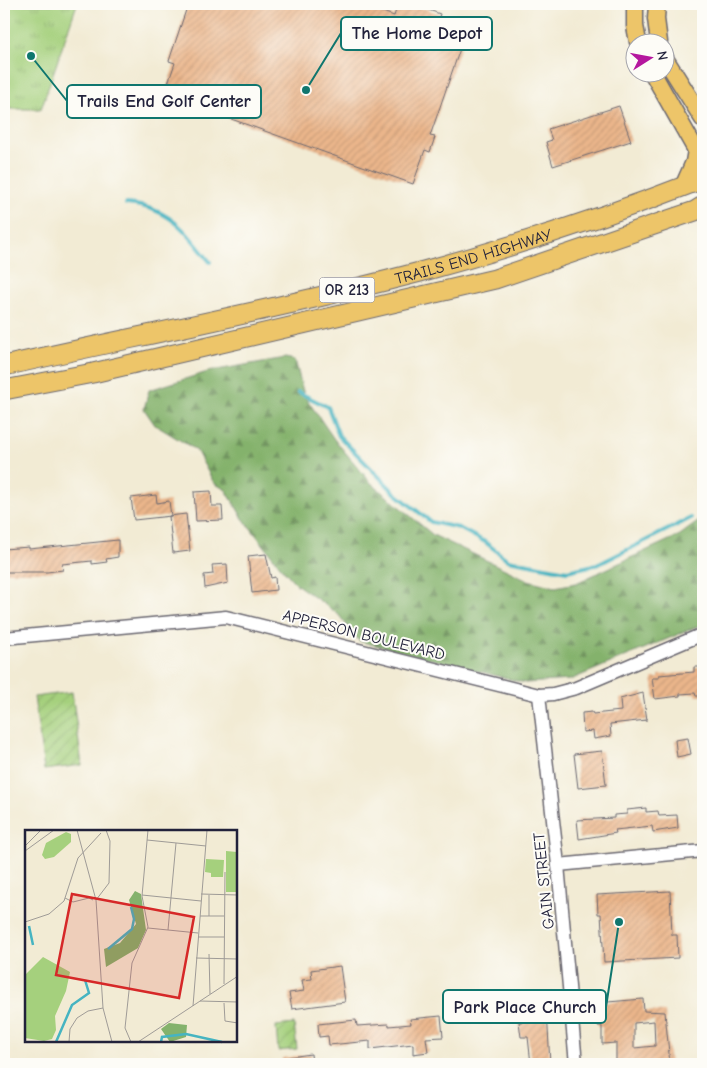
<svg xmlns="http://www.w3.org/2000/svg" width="707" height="1068" viewBox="0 0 707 1068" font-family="'Comic Neue',sans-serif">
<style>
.grass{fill:url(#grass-tufts);stroke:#64795c}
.forest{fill:url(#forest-firs);stroke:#536a54}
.garden{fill:url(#garden-furrows);stroke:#64795c}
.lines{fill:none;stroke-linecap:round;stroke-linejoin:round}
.stream{stroke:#46b4c1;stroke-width:4}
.building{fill:url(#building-hatch);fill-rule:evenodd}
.minor-casing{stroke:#6b6871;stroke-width:15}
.major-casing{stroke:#6b6871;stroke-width:19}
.highway-casing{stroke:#6b6871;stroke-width:21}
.minor{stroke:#fff;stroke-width:12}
.major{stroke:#edc569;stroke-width:16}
.highway{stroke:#edc569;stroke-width:19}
.labels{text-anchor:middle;stroke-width:4;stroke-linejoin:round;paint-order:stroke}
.shield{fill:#fdfcf7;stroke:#646373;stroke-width:1}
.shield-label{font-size:15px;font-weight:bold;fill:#22223b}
.street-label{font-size:16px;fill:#22223b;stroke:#fdfcf7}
.inset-river{fill:none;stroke:#46b4c1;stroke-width:2.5}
.inset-road{fill:none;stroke:#9f9b97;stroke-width:1}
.view{fill:#d62828;fill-opacity:0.15;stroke:#d62828;stroke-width:2.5}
.inset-edge{fill:none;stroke:#22223b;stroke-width:2.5}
.leader{fill:none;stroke:#0f766e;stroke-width:2}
.callout-dot{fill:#0f766e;stroke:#fdfcf7;stroke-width:2}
.callout{fill:#fdfcf7;stroke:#0f766e;stroke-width:2}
.callout-label{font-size:18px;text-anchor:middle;font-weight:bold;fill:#22223b}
</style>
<defs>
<pattern id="grass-tufts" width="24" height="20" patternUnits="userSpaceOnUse" patternTransform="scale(1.25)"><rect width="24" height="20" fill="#a5d07d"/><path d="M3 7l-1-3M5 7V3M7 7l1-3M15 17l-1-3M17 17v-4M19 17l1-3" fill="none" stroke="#8eb26d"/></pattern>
<pattern id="forest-firs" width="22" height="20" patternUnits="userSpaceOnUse" patternTransform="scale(1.25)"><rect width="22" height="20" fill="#84b26c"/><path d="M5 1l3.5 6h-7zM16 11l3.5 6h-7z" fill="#6c905a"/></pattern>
<pattern id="garden-furrows" width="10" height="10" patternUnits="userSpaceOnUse" patternTransform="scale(1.25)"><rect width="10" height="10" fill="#a5d07d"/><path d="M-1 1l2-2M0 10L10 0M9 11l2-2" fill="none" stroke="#8eb26d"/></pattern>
<pattern id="building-hatch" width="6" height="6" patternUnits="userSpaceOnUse" patternTransform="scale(1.25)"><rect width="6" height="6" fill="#ebb68b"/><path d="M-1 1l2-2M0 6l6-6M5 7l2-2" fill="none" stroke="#c99c79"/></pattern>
</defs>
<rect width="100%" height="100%" fill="#fdfcf7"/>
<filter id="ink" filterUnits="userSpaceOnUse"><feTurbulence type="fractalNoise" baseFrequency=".02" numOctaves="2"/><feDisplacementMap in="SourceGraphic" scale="10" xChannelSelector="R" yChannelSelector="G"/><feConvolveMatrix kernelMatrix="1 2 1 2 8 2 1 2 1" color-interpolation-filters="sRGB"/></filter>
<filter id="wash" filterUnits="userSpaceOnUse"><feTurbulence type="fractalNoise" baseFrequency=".0096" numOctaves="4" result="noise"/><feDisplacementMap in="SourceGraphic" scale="20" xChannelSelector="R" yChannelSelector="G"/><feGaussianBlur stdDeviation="1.12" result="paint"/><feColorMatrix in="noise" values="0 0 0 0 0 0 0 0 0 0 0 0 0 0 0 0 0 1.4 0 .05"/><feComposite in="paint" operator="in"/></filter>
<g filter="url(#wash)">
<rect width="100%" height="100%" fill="#f2ebd4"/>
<polygon class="grass" points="4,4 77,4 41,109 4,109"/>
<polygon class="forest" points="285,358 295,360 304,395 334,439 371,483 433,535 528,580 555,587 576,583 680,535 703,518 703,624 570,680 525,683 359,641 338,614 296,584 280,566 242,517 226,490 214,483 196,450 155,425 144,409 149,390 211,371"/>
<g class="garden">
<polygon points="72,692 82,765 44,770 34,697"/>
<polygon points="294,1024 297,1049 278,1051 276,1026"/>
</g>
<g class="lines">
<g class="stream">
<path d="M126 204C169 207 185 230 210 262"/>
<polyline points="4,253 6,251"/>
<polyline points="298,392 328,407 339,436 395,493 431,522 459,528 485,542 508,560 567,571 599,564 691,518"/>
</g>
</g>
<g id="blocks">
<g class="building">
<polygon points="188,4 360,4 394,16 398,4 412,4 440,14 435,30 463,40 430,136 435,137 430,152 425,150 413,184 164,95 175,63 169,61"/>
<polygon points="619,106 631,141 553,166 546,142 552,140 548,129"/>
<polygon points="211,491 212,506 222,506 223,520 196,521 194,492"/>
<polygon points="156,495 157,503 169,501 171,516 134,520 131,498"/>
<polygon points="186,514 190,551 173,553 169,516"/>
<polygon points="118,540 118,557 106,559 107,562 92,564 92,561 62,564 63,570 47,572 4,572 4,549 29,547 29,549"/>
<polygon points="266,554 271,578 275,577 276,590 252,593 248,556"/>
<polygon points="227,564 228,583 205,588 204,575 213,574 212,565"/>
<polygon points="694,667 703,667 703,696 696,696 695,693 680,694 680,696 655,699 652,678 659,678 659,675 694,672"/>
<polygon points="643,693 647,720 610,724 611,736 594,739 593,731 583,732 582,713 592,712 593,714 621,711 620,699"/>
<polygon points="688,738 691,754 677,757 675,740"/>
<polygon points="602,751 606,785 578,788 574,754"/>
<polygon points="646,808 646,812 658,811 659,816 677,815 678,828 653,832 652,826 615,830 616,833 579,839 577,820 614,818 614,815 627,814 627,810"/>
<polygon points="670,891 672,935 677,935 678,958 604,962 601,914 598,914 597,895"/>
<polygon points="340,966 345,1002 292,1009 289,993 304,991 302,980 312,979 311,970"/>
<polygon points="556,992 558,1011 547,1011 550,1064 531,1064 528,1037 521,1037 519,1022 534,1021 532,994"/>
<path d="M643 999 644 1011 665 1012 670 1064H616V1043L602 1044V1026H598L596 1003ZM654 1021 655 1046 634 1048V1023Z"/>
<polygon points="441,1016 443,1037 426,1038 428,1052 413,1054 413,1044 370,1049 370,1041 329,1045 328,1036 319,1037 318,1024 356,1020 357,1026 389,1024 389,1026 411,1024 410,1019"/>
<polygon points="311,1054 312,1064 282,1064 282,1058"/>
</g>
</g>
</g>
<g filter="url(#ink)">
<use href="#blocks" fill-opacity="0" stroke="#6b6871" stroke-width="1"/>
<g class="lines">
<defs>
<g id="minor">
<polyline points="4,638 226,617 539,695 553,694 576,688 703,634"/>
<polyline points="539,695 558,865 576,1064"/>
<polyline points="558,865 703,851"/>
</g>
<g id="major">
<polyline points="635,4 635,26 638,42"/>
<polyline points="657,4 656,19 659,42"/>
<polyline points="664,57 703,119"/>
<polyline points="652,72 696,150 694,162 683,187"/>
</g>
<g id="highway">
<path id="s1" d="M4 366C143 335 282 308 420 272 516 246 611 215 703 179"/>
<polyline points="4,390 93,373 495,279 695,211 703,206"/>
</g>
</defs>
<use href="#minor" class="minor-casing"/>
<use href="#major" class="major-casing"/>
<use href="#highway" class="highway-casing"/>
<use href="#minor" class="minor"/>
<use href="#major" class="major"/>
<use href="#highway" class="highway"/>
</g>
</g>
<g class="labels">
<rect class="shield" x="319.5" y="277.5" width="55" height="25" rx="4"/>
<g class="shield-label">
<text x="347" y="295">OR 213</text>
</g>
<g class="street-label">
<text dy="6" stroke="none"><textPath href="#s1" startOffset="482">TRAILS END HIGHWAY</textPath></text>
<text transform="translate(364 634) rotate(14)" y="6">APPERSON BOULEVARD</text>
<text transform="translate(543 881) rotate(-96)" y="6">GAIN STREET</text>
</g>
</g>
<g transform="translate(25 830)">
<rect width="212" height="212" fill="#f2ebd4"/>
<path d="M201 21 212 22V62H201ZM181 29 199 30 198 47H186V43L180 42ZM18 127 45 142 41 161 30 186 31 200 27 209 19 211 0 208V145Z" fill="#a5d07d"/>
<path d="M110 61 116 64 121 100 113 118 81 137 79 119 95 113 111 94 104 70ZM144 193 162 195 161 207 145 212 136 199Z" fill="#84b26c"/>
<path d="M41 2 46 4V12L29 27 20 29 17 25 21 13Z" fill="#a5d07d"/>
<path class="inset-river" d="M4 96 8 115M83 119 107 99 109 89 106 77M31 212 47 175 64 163 60 150M136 212 137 207 161 204 197 212"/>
<path class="inset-road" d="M52 0 71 70 78 178 87 212M122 10 181 16M0 16 16 0M0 21 29 0M176 64 213 65M117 65 176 71M40 68 48 72 64 68 68 70M71 70 84 53 85 11 81 0M175 86H199M184 86V65M0 92 24 84 39 71 53 28 76 3M123 98 173 103M143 100 151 13M173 107H199M184 124 185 164M171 128 213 129M199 154 200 42M175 171 213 172M199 173 200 191 213 193M168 176 182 0M44 212 45 199 52 188 63 181 78 178M106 212 100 198 107 133 123 97 117 66 123 0M113 212 213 146"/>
<path class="view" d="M47 64 169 87 154 168 31 145Z"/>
<rect width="212" height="212" class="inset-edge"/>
</g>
<path class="leader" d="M306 90L341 33M31 56L67 101M619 922L606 1007"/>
<g class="callout-dot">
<circle cx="306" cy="90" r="5"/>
<circle cx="31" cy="56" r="5"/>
<circle cx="619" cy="922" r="5"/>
</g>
<g class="callout">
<rect x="341" y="17" width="151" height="33" rx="5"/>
<rect x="67" y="85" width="194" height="33" rx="5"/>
<rect x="443" y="990" width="163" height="33" rx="5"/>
</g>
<g class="callout-label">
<text x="417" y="39">The Home Depot</text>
<text x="164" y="107">Trails End Golf Center</text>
<text x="525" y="1013">Park Place Church</text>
</g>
<rect width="707" height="1068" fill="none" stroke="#fdfcf7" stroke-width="20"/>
<g transform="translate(650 58) rotate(79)"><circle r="24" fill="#fdfcf7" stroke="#a5a5ac"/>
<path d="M0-4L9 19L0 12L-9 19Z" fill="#b5179e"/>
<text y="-8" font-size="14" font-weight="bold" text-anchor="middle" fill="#22223b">N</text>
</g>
</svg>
